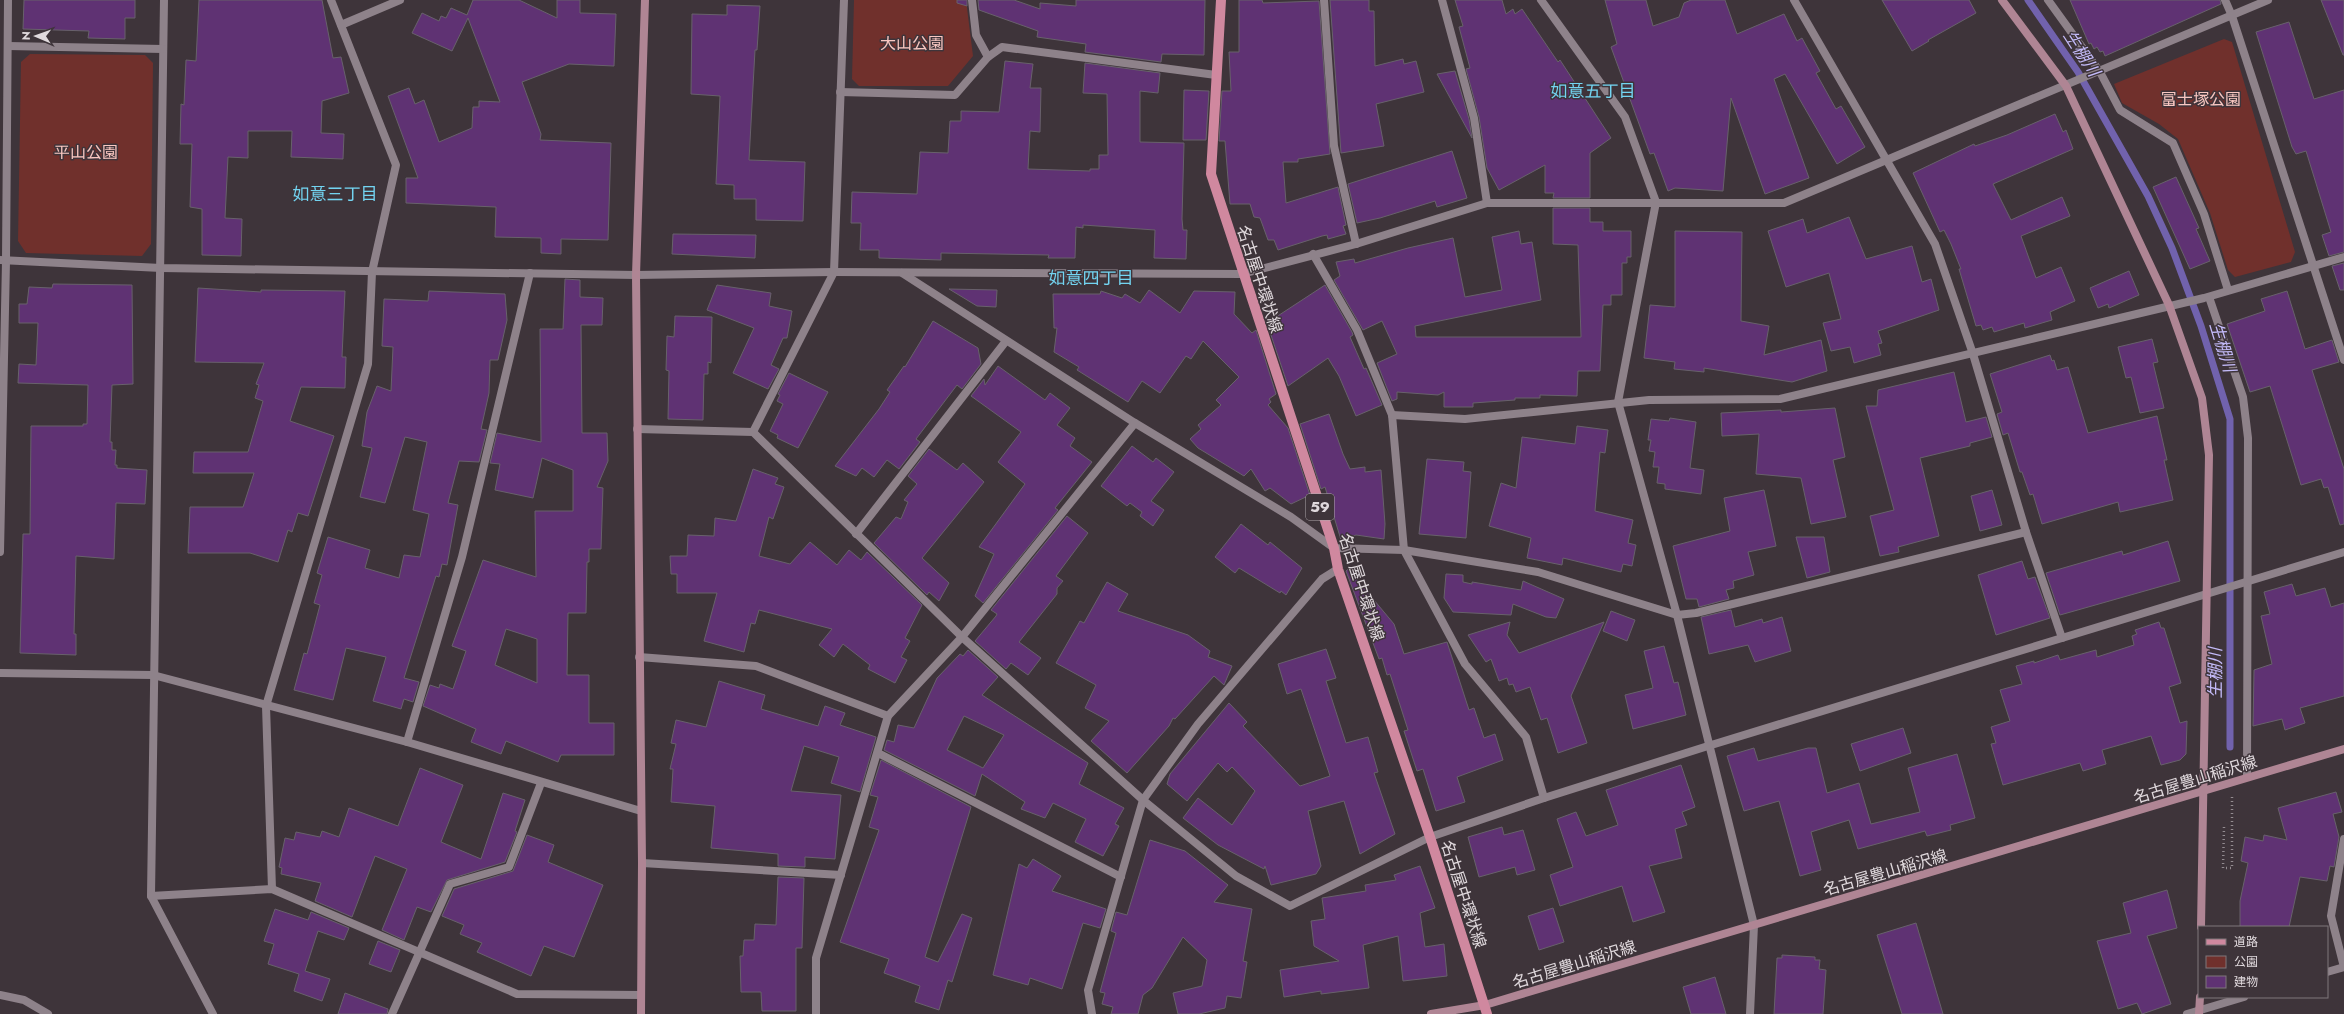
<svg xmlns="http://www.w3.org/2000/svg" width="2344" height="1014" viewBox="0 0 2344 1014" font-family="Jost,'Noto Sans JP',sans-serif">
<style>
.green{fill:#70302c}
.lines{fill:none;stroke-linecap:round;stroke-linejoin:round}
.stream{stroke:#7162ad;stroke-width:7}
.building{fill:#5f3273;stroke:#68616b;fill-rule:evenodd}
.path{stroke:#938b90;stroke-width:2.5;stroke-dasharray:1 3;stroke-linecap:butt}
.street{stroke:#8e828a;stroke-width:8}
.secondary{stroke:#af8594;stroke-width:8}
.primary{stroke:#d0889f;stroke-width:10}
.labels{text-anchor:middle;stroke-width:3;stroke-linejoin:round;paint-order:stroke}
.shield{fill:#3e343a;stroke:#afa8ac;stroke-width:1}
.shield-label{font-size:15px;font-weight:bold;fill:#e0d9dd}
.park-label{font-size:16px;fill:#f9c7c1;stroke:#3e343a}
.street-label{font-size:16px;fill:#e0d9dd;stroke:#3e343a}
.water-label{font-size:17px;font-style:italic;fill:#c4bbf9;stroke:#3e343a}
.neighbourhood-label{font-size:17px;fill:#73d4f1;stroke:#3e343a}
</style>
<rect width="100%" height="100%" fill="#3e343a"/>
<g class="green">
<polygon points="854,0 966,0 973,56 948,86 859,86 852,79"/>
<polygon points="2224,39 2232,42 2295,252 2291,262 2235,277 2228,270 2210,213 2178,139 2159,124 2122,103 2114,84"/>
<polygon points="30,54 145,55 153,63 151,244 142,256 26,253 18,241 21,62"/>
</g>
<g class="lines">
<polyline class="stream" points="2028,0 2078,72 2148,196 2172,248 2201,326 2230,419 2230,747"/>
</g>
<g class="building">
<polygon points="24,0 135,0 135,18 125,18 125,39 88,38 89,31 23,29"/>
<polygon points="199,0 322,0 333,58 341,57 349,93 322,101 321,133 344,134 343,159 291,157 292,131 248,131 248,158 228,157 225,218 242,219 241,256 202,255 202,209 190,207 192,144 180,144 181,104 184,105 186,60 196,61"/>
<polygon points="473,0 519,0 557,18 557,0 580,0 580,13 616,14 614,66 569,64 522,82 541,134 540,140 611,143 608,240 561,239 561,254 541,253 541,238 495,237 496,207 406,203 406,178 418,178 388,96 409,88 415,104 424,100 439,142 472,128 473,107 479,107 479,101 500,102 468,18 452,51 412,33 422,13 439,21 441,16 446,18 451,8 467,15"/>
<polygon points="957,0 967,0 967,6 957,3"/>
<polygon points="978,0 1014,0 1040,9 1040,3 1076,6 1076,0 1205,0 1204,55 1162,54 1161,62 1085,52 1086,44 1037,37 1038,31 979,10"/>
<polygon points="1239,0 1262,0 1263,3 1319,1 1330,154 1298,159 1298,162 1283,162 1286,203 1338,187 1346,225 1343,226 1346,234 1328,239 1327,235 1322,236 1278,250 1274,240 1268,240 1260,218 1254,217 1250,204 1230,204 1225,141 1219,141 1222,91 1231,91 1229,52 1239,52"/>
<polygon points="1330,0 1369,0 1369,11 1374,11 1375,66 1403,59 1404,64 1416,61 1424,92 1376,104 1384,146 1341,153"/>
<polygon points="1455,0 1502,0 1506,14 1513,9 1515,14 1522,9 1558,62 1560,60 1611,138 1590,153 1590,198 1553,198 1554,193 1545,193 1545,165 1499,190 1487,168 1479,117 1466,69 1470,68 1459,27 1463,26"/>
<polygon points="1605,0 1646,0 1653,26 1679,17 1684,3 1691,0 1725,0 1737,34 1784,14 1797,41 1802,38 1820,71 1816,73 1836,109 1841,106 1865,147 1837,164 1785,74 1774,79 1809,178 1765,194 1731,98 1723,191 1675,188 1668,191 1654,153 1650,154 1611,47 1617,44"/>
<polygon points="1882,0 1969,0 1976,13 1928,40 1929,41 1912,51"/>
<polygon points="2070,0 2220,0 2221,4 2105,56 2103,51 2100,52 2097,47 2094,49 2091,43 2089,44"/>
<polygon points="2321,0 2344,0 2344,55 2343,55"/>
<polygon points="727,5 760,6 757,50 755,50 749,160 805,162 803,221 756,220 756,199 734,199 734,185 716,184 720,96 691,94 692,14 727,15"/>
<polygon points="2289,22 2314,99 2344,90 2344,252 2329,256 2322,235 2331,232 2306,151 2296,154 2292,147 2256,32"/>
<polygon points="1005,61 1033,64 1030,88 1041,88 1040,132 1030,131 1028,169 1090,171 1090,169 1099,169 1099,155 1108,155 1107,94 1083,93 1085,63 1160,73 1158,93 1140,91 1140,142 1184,143 1182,219 1183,230 1187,230 1186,259 1154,258 1155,230 1083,225 1083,228 1076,227 1075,258 1048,258 1049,255 941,253 941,260 879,258 879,250 860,250 861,223 851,223 852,192 917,194 920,152 948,153 950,121 961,121 961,111 999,112"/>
<polygon points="1455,71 1469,119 1472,138 1437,74"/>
<polygon points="1184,90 1209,91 1206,140 1183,140"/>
<polygon points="2055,114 2063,132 2066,130 2073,149 1993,184 2011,220 2062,197 2070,216 2021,236 2036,278 2061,267 2075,301 2050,312 2052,320 2025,328 2024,323 1994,332 1992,327 1983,330 1981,325 1976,326 1959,269 1961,269 1951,244 1944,230 1940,232 1913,173 1974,144 1975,146 2007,135"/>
<polygon points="1452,151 1467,198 1437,207 1435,201 1380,218 1357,223 1348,184"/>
<polygon points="2176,177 2199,228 2196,229 2210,261 2190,269 2153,187"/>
<polygon points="1553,208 1590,208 1590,222 1603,222 1603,231 1631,231 1631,257 1627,257 1627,263 1622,263 1622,295 1611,295 1611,305 1603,305 1600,371 1578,371 1577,396 1540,395 1540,398 1515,398 1515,400 1473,403 1473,407 1444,407 1444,392 1438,395 1397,392 1397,399 1392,401 1377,363 1397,354 1382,321 1363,330 1334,280 1340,276 1336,262 1354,259 1355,263 1408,248 1453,238 1465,297 1502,290 1492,237 1519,231 1521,244 1532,242 1541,300 1415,326 1416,337 1581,337 1578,245 1553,244"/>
<polygon points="1849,217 1866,259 1912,246 1922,282 1931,279 1939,310 1878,331 1882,343 1878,344 1881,355 1854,363 1850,347 1831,351 1823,323 1841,319 1829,273 1786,287 1768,231 1803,219 1807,233"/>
<polygon points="1675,231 1742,232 1741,321 1769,326 1764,355 1821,340 1827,371 1792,382 1704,368 1704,372 1674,369 1675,362 1644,358 1650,305 1675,307"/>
<polygon points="673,234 756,235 755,258 672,254"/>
<polygon points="2344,263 2344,290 2340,290 2332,266"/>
<polygon points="2129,271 2139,295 2109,308 2108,304 2098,308 2090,288"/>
<path d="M565 279 580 280V297L603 298 602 325H581L582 433H607L608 461 597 487 603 488 601 549H589V562H587L586 613H568L567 675H589V723H614V755H561L558 762 506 741 501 754 471 742 476 729 423 706 430 685 439 688 440 684 453 689 466 651 452 646 483 560 536 577 535 511H573V470L542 458 533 498 495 490 500 464 490 463 497 433 541 442 540 329H563ZM506 629 537 639V683L495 665Z"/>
<polygon points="53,284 132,285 133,384 112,385 110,442 112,442 112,450 116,450 115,465 117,465 117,468 147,470 145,504 116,503 114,559 76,556 74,634 76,634 76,655 20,653 23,534 30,534 31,426 83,426 83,424 87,424 88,385 18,383 19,364 36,365 38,323 19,323 19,304 27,304 29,287 52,288"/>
<polygon points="717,285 771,293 769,306 792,311 787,338 783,338 771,365 779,369 768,389 733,373 754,328 707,310"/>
<polygon points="1325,285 1352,332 1353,335 1350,337 1364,369 1366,368 1382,405 1356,416 1339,376 1328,358 1288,386 1267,323"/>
<polygon points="198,288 261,292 261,290 345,291 342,357 346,357 345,388 301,387 290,421 334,436 308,516 298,513 292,532 288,530 278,562 250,553 188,553 190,507 243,507 254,473 193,473 194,452 248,452 263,401 255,398 259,385 256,384 264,363 195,362"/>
<polygon points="949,289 997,290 996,307 977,306"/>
<polygon points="1149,290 1180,313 1194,291 1235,292 1234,314 1252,333 1256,330 1276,394 1269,399 1271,402 1268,405 1288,428 1310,495 1291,504 1270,488 1265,491 1251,469 1244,476 1198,448 1190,439 1201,429 1198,425 1221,405 1216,400 1239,377 1203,341 1191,359 1186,356 1160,393 1142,381 1128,402 1077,370 1079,367 1054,352 1057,328 1054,328 1053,294 1100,294 1101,291 1122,298 1125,294 1140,303"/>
<polygon points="429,291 505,294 507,320 498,360 490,360 489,393 481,429 487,430 479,462 459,461 448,503 458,505 447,565 442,564 439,577 436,576 404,678 419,682 413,702 404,699 401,709 373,701 386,657 346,648 333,700 294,690 304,653 307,654 320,605 314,603 322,575 317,573 328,537 370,550 365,568 399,578 404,555 420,557 429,514 413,510 427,442 405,437 385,503 360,497 372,448 362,446 367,412 377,386 391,391 393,347 382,346 384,299 428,301"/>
<polygon points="2287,291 2305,349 2332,340 2339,362 2312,370 2344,469 2344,524 2340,525 2328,487 2324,488 2321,479 2301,485 2270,386 2250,392 2227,324 2265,311 2261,299"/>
<polygon points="675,316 712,317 711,363 708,362 708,374 704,374 703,420 668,419 669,371 666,370 667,336 674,337"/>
<polygon points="933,321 978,348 981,364 962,389 957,385 916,439 920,442 899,469 887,460 874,477 862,468 856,476 835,466 879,409 890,392 887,390 904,366 905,367"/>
<polygon points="2152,339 2158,362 2153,363 2164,408 2140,413 2131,377 2126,378 2118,347"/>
<polygon points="2050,355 2052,361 2054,360 2057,370 2068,367 2088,433 2157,416 2167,460 2164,460 2173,500 2120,512 2118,502 2042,524 2033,494 2030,495 2022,472 2020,472 2008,433 2003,435 1997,414 2002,412 1990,374"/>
<polygon points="998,366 1045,400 1050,393 1070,408 1057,425 1075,438 1070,446 1092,462 1055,508 1058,510 983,603 975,596 994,554 979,547 1025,484 998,462 1021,432 971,396 984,379 985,385"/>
<polygon points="1954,372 1966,422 1986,417 1992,437 1970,443 1970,446 1920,458 1939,536 1898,547 1899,552 1880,556 1870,516 1894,510 1866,406 1877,406 1878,390"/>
<polygon points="789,373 828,392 798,448 777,438 778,435 770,431 783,404 777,401 780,395 778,394"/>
<polygon points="1835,408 1845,457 1833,460 1846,517 1811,524 1801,478 1756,474 1759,434 1722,436 1721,413 1781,410 1781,412"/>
<polygon points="1329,414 1343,454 1350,469 1365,467 1365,472 1381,470 1385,524 1384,539 1356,535 1341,540 1325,487 1321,489 1300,424"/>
<polygon points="1670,418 1696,422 1690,468 1704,470 1701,494 1665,489 1665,484 1657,483 1659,467 1653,467 1655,452 1649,451 1651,440 1648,440 1651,419 1669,421"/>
<polygon points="1577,426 1608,430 1605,453 1600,452 1595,511 1633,520 1628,543 1636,545 1632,566 1623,564 1621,572 1563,558 1562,565 1527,558 1531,538 1489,526 1501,483 1516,488 1522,437 1575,444"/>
<polygon points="1132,446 1153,462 1156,458 1174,472 1151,501 1164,510 1153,526 1140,516 1142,512 1130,503 1127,506 1101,486"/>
<polygon points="929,449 957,470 963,463 984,482 922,558 949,583 939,601 929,592 927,595 874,543 896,517 901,519 908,502 904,500 917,484 908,476"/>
<polygon points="1427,459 1464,462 1463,471 1471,472 1466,538 1419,534"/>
<polygon points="753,469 778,478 775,484 784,487 773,519 769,517 759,556 790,564 810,542 837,565 849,550 861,560 867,552 922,605 905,638 910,641 901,657 907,660 895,683 868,669 870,665 843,644 834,657 819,645 832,629 759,610 755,624 751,623 744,652 704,641 717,593 677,593 677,574 671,574 670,556 687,556 688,535 714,536 715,518 736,521"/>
<polygon points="1764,490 1776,546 1748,552 1754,575 1733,581 1734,588 1726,590 1729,599 1699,607 1697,599 1686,599 1673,546 1730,531 1724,498"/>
<polygon points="1992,490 2002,525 1980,531 1971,496"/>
<polygon points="1067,516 1088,533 1056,576 1063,581 1057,588 1057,594 1019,642 1041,658 1028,675 1011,663 1006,669 975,641 996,616 997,614 991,610"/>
<polygon points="1241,524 1268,545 1270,542 1302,568 1286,595 1281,591 1280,593 1239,568 1235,573 1215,557"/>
<polygon points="1796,537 1824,537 1830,572 1807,578"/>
<polygon points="2168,541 2180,581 2060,615 2046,573 2122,551 2123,555"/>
<polygon points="2022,561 2028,579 2035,577 2050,618 1996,635 1978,575"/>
<polygon points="1348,569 1394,624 1404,654 1447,642 1469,710 1474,708 1484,738 1495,734 1503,760 1457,777 1465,802 1436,811 1423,769 1417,771 1404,731 1408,730 1390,674 1387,675 1382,658 1379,659 1346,571"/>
<polygon points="1446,574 1463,575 1463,582 1472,584 1472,582 1521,590 1523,581 1564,599 1556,618 1546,617 1513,604 1511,615 1453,612 1444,598"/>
<polygon points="1107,582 1128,594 1118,611 1188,635 1210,651 1208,657 1232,666 1224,685 1214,676 1175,719 1173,718 1169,726 1127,773 1091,741 1109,721 1085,708 1096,685 1056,663 1080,621 1084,623"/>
<polygon points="2292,584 2296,596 2325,588 2331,607 2344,603 2344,696 2300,708 2305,723 2285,730 2282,719 2253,726 2254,670 2272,664 2261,616 2270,614 2264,592"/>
<polygon points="1731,610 1735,627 1762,619 1763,623 1782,617 1791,651 1755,662 1748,645 1709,654 1701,617"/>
<polygon points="1611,611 1635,620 1627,641 1603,631"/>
<polygon points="1510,622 1507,635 1519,653 1604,622 1571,696 1587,743 1558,753 1547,718 1541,720 1530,687 1516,692 1513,684 1509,685 1507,678 1499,681 1491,659 1486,662 1468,635"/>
<polygon points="2159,622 2161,628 2164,628 2181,683 2169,687 2180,723 2187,721 2186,754 2180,760 2161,765 2151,736 2102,750 2106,764 2083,771 2080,763 2003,785 1991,744 1996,743 1991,727 2010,721 2000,690 2022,684 2016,666 2034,661 2034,663 2058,655 2060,660 2096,650 2097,657 2134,645 2132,636 2137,634 2135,630"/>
<polygon points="1664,646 1674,683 1678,682 1686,715 1633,729 1625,695 1653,688 1644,651"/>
<polygon points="1326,649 1336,678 1326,681 1346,743 1368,737 1378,772 1374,773 1395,834 1360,854 1344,801 1308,811 1321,866 1316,874 1271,885 1265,866 1264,869 1218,845 1183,818 1198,798 1232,825 1255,791 1232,767 1227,772 1218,763 1187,801 1167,784 1170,774 1229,703 1247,722 1243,726 1300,786 1330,776 1301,689 1287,694 1278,664"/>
<path d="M968 650 998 677 982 695 1088 763 1079 784 1124 808 1115 824 1119 826 1103 856 1075 842 1086 819 1053 803 1045 818 1021 809 1025 802 982 774 975 796 884 750 887 740 894 742 898 725 914 728 937 678 960 654 963 656ZM964 716 1004 735 983 768 947 750Z"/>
<polygon points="719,681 765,695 761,709 818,726 825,706 845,713 840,725 876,737 860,792 831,783 839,757 804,746 791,791 841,795 835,859 805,857 805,867 778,866 778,854 711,848 715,806 671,802 673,769 670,769 676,744 671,743 676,720 706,727"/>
<polygon points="1903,728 1911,753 1860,771 1851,744"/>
<polygon points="1754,748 1758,761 1808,748 1816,748 1827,793 1859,783 1871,824 1920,812 1908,768 1957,754 1975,818 1950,825 1951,830 1927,836 1925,831 1858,849 1849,820 1811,832 1821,870 1800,876 1779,801 1744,811 1727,756"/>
<polygon points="881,760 971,807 925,957 938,962 962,914 972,918 952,982 948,980 939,1010 915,1002 920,986 884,973 889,959 840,942 879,830 869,827 878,797 870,795"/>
<polygon points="1681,765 1695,807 1682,812 1687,825 1675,829 1682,858 1649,866 1665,912 1633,922 1622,886 1560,906 1550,875 1573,867 1557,819 1576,812 1586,836 1618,825 1606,790"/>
<polygon points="420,768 463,785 441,842 481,859 503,793 525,800 515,831 517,832 505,862 447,880 431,912 417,907 404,940 382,930 407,869 375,856 352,917 315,901 321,883 281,874 282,868 279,867 285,838 294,840 296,832 320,837 322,831 339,837 349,808 398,826"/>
<polygon points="2336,792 2342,812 2333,814 2339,837 2334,867 2330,866 2327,881 2300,877 2289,927 2240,927 2240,901 2248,863 2241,861 2245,837 2263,841 2264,835 2287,840 2278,808"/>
<polygon points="1502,827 1504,835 1523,830 1535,870 1517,875 1515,867 1479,877 1468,837"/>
<polygon points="527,835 554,845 548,862 603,885 574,957 544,946 531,976 477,952 482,943 460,934 464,925 442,916 454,889 513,871"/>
<polygon points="1150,840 1185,851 1228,885 1214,902 1252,909 1243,961 1247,962 1241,998 1227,996 1225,1008 1199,1014 1178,1014 1173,993 1202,986 1207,960 1183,937 1152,988 1143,995 1138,1014 1111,1014 1113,1007 1102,1004 1105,993 1100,992 1116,933 1111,931 1116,912 1127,915"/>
<polygon points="1033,859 1061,876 1052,891 1106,909 1100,928 1083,923 1062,989 1030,978 1028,985 993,975 1019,864 1027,868"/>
<polygon points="1420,866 1435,908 1420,913 1425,947 1444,944 1447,976 1403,981 1398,936 1363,945 1369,988 1321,994 1321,991 1284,997 1280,970 1339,961 1314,946 1311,921 1325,919 1322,898 1366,891 1365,885 1396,880 1394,875"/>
<polygon points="778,877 804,878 802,948 796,948 796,1011 762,1011 761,992 741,992 740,956 743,956 744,940 754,940 755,924 776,925"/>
<polygon points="2167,890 2177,928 2147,936 2171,1004 2142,1014 2137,1003 2118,1009 2097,941 2131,933 2123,903"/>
<polygon points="1553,908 1564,942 1539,950 1528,916"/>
<polygon points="275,909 308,920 311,912 349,928 344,940 318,931 305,971 330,979 322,1001 294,991 299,974 268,964 274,944 264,941"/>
<polygon points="1916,923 1943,1014 1902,1014 1877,935"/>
<polygon points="378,941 400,950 391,972 369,964"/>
<polygon points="1782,955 1815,957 1815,960 1820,960 1819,969 1826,970 1823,1014 1774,1014 1777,958 1782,958"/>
<polygon points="1715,977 1726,1014 1691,1014 1683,987"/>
<polygon points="345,993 388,1009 387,1014 338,1014"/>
</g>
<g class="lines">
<polyline class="path" points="2224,827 2223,868 2232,868 2232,797"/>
<g class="street">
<polyline points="164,0 151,896 213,1014"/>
<polyline points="972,0 976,35 988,57"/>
<polyline points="1324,0 1334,146 1356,244"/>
<polyline points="1442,0 1474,118 1487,203"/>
<polyline points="1541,0 1625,117 1656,202 1618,402 1677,615 1754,925 1750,1014"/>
<polyline points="1794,0 1935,244 1973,354 2026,532 2062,638"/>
<polyline points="2048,0 2100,72 2120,110 2173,143 2204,214 2228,290"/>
<polyline points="2225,0 2232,16 2344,360"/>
<polyline points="341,25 400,0"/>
<polyline points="8,46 163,49"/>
<polyline points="840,92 955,95 988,57 1002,47 1216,75"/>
<polyline points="1313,254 1357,330 1392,415 1404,550 1465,664 1526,737 1544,798"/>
<polyline points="0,260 161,268 636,275 834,272 1242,274 1356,244 1487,203 1784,203 2268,0"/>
<polyline points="902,273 1135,423 1291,517 1334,548 1404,550 1538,572 1677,615 1696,613 2026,532"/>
<polyline points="2209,297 2243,397 2248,438 2247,777"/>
<polyline points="1392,415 1465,419 1649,400 1780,399 2204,298 2344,257"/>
<polyline points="637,429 753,432 962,637 1143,800 1236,876 1290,906 1430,837 1544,798 1708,746 2344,552"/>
<polyline points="753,432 834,272 844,0"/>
<polyline points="856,534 1006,341"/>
<polyline points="0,552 6,261 8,0"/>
<polyline points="639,657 756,666 888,716"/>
<polyline points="0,673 153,675 407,742 641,811"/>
<polyline points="407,742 462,557 530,273"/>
<polyline points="878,753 1121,877"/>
<polyline points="2344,839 2331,916 2344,967"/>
<polyline points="642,863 841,875"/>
<polyline points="272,889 266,706 368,364 372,272 396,165 331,0"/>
<polyline points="151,896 272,889 517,994 641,995"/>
<polyline points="2327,972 2344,967"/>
<polyline points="0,995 24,1000 48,1014"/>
<polyline points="392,1014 450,884 509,867 541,783"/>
<polyline points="816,1014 816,958 888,716 962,637 1135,423"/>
<polyline points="1092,1014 1088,990 1143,800 1198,724 1322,579 1338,569"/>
<polyline points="2187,1014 2244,997"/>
</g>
<g class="secondary">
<polyline points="2002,0 2066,86 2169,305 2202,398 2209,455 2201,927"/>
<polyline points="641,1014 642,863 636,275 645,0"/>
<polyline points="1431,1014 1485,1005 2344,749"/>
<polyline points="2199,1014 2200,997"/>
</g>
<polyline class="primary" points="1221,0 1211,174 1334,548 1338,569 1430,837 1487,1014"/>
</g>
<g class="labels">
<rect class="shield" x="1306" y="494" width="28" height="26" rx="3"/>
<g class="shield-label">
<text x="1320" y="512">59</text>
</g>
<g class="park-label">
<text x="912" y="49">大山公園</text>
<text x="2201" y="105">富士塚公園</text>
<text x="86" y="158">平山公園</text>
</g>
<g class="street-label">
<text transform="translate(1260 279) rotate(72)" y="6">名古屋中環状線</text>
<text transform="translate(1362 587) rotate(72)" y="6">名古屋中環状線</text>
<text transform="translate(2195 779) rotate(-17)" y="6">名古屋豊山稲沢線</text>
<text transform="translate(1885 872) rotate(-16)" y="6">名古屋豊山稲沢線</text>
<text transform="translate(1464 894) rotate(72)" y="6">名古屋中環状線</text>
<text transform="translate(1574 964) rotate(-17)" y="6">名古屋豊山稲沢線</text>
</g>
<g class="water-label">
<text transform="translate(2082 53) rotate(57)" y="6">生棚川</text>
<text transform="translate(2223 347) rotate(73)" y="6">生棚川</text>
<text transform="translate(2215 673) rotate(-90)" y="6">生棚川</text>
</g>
<g class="neighbourhood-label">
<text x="1593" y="97">如意五丁目</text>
<text x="335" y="200">如意三丁目</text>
<text x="1091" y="284">如意四丁目</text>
</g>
</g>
<rect x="2198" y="926" width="130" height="72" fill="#3e343a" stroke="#7f767b"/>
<rect x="2206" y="939" width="20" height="6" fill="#d0889f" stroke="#7f767b"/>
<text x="2234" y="946" font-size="12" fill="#e0d9dd">道路</text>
<rect x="2206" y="956" width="20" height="12" fill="#70302c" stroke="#7f767b"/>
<text x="2234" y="966" font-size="12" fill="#e0d9dd">公園</text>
<rect x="2206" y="976" width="20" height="12" fill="#5f3273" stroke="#7f767b"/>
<text x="2234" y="986" font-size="12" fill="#e0d9dd">建物</text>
<g transform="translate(36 36) rotate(272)" stroke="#3e343a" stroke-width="3" paint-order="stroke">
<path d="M0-3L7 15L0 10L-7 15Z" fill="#e0d9dd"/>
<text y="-6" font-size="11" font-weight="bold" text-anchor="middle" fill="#e0d9dd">N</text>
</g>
</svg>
